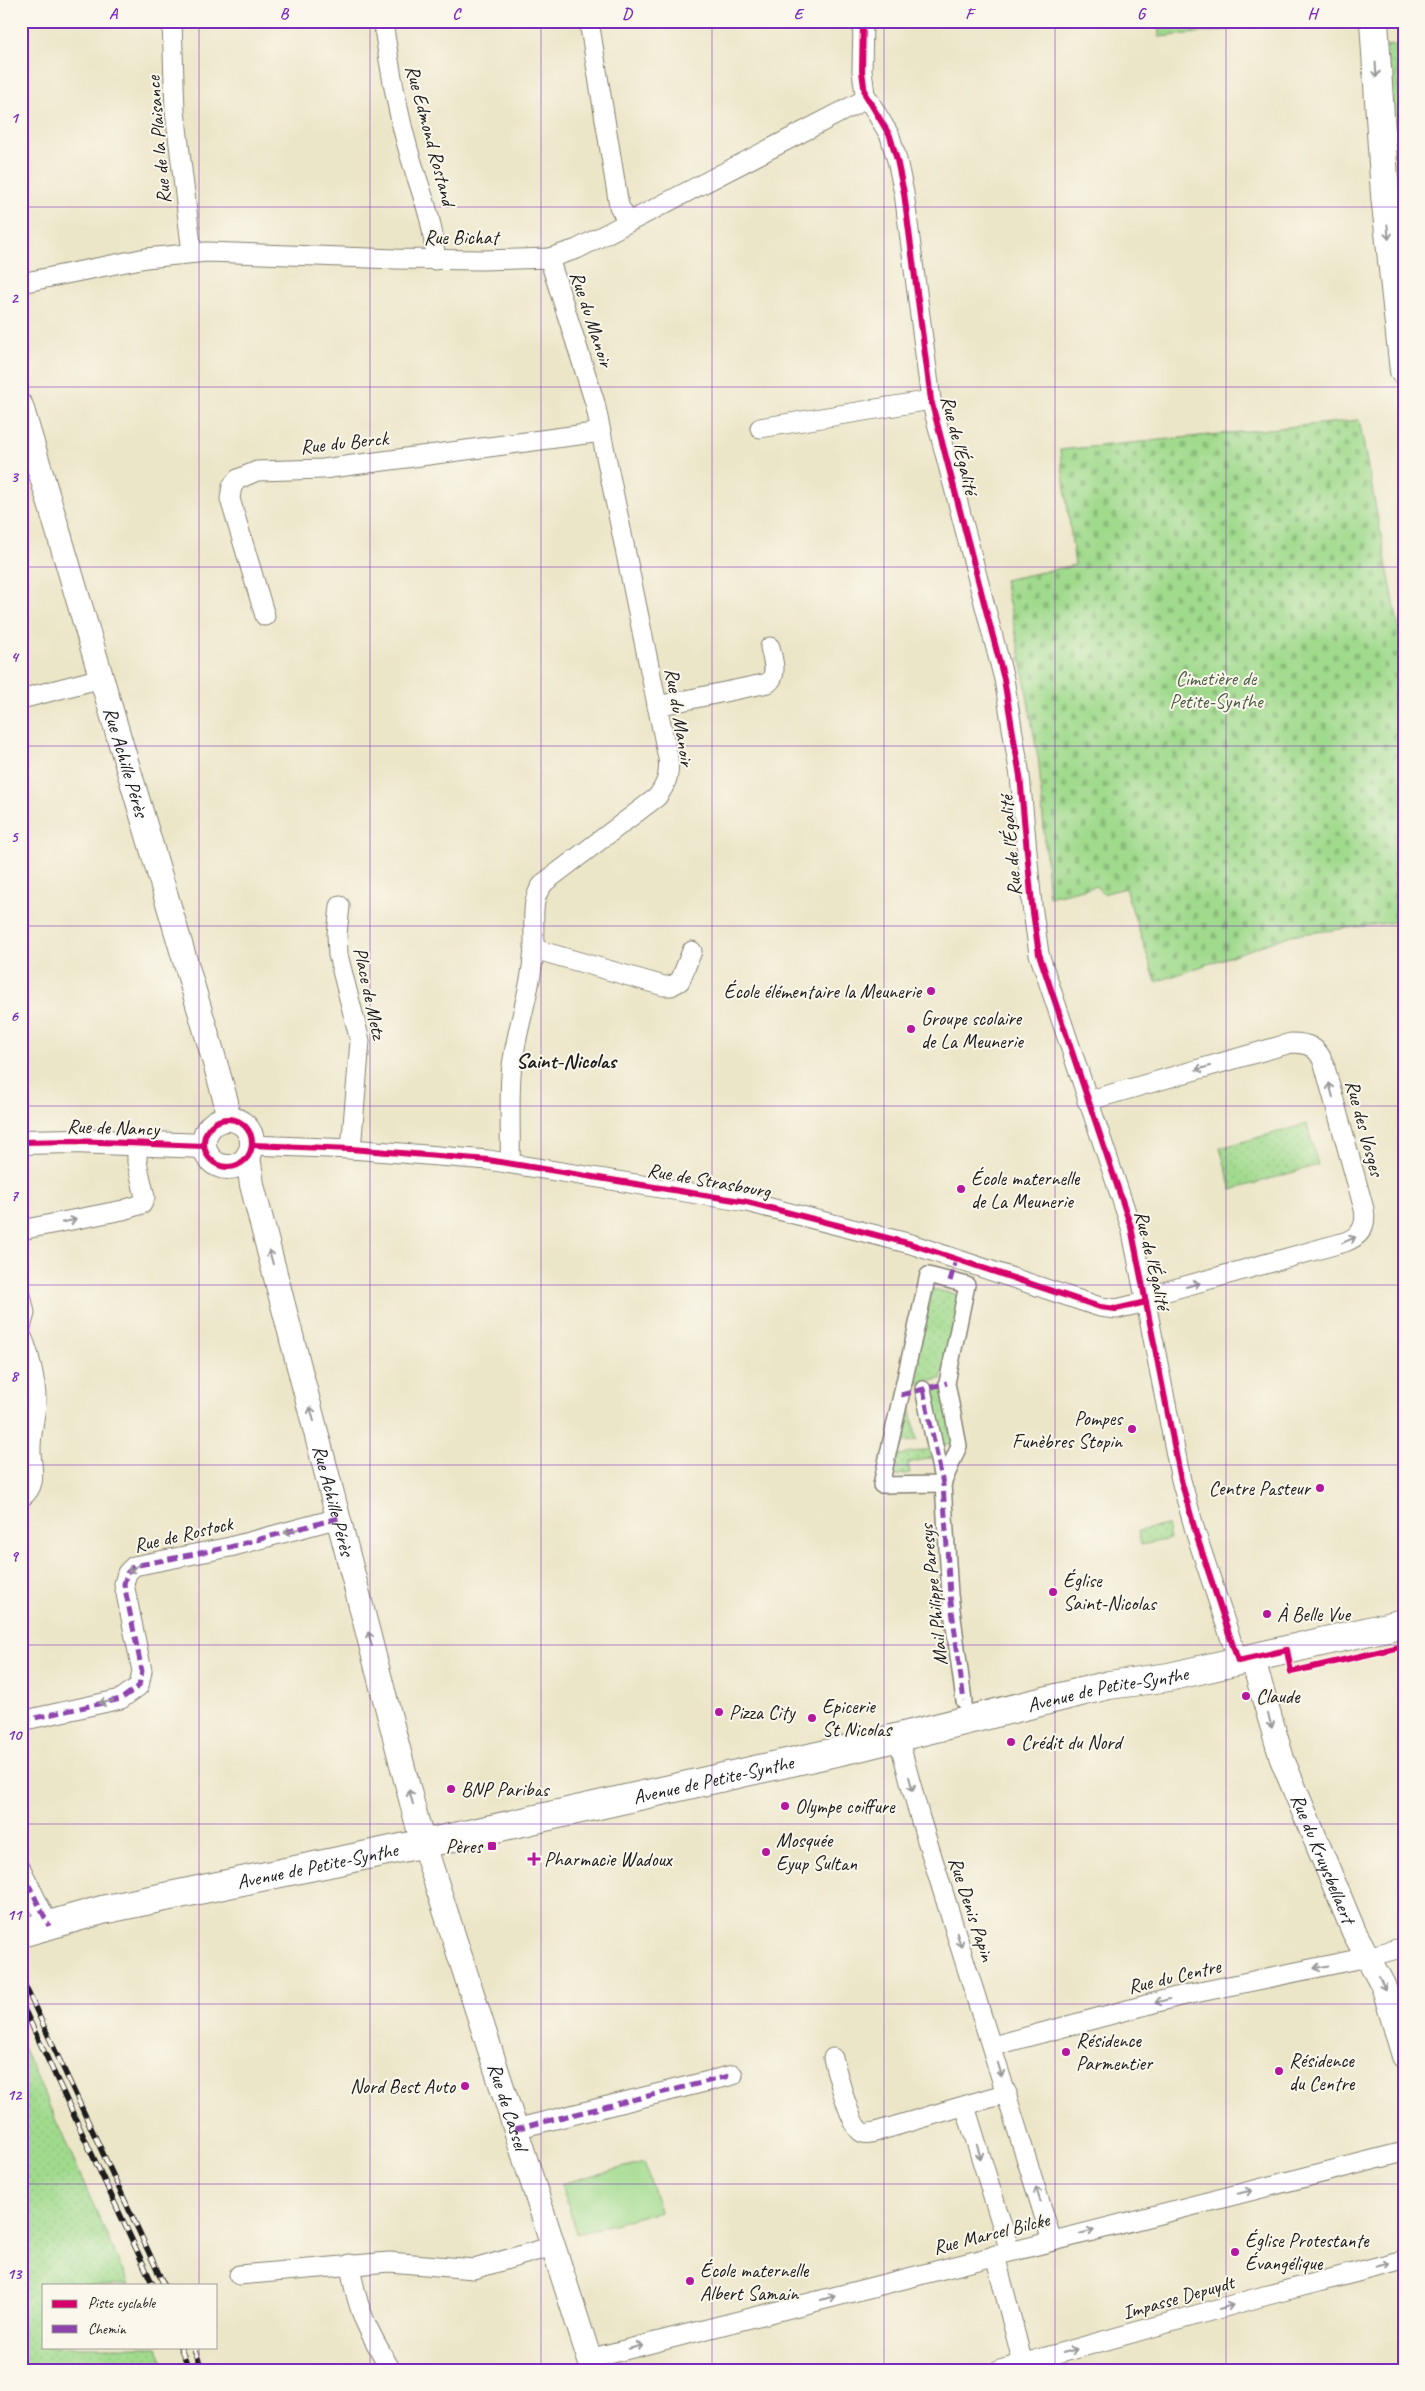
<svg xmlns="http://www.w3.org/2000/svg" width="1425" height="2391" viewBox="0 0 1425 2391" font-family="Caveat,sans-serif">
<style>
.grass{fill:url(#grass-dots);stroke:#5e7b54}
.cemetery{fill:url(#cemetery-stones);stroke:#5e7b54}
.park{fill:#a0da8d;stroke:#5e7b54}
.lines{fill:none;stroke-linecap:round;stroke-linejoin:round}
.pedestrian-casing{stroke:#848172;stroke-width:18}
.minor-casing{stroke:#848172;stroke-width:21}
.tertiary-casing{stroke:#848172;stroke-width:26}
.secondary-casing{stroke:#848172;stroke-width:30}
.trunk-casing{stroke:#848172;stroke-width:30}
.pedestrian{stroke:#fff;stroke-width:15}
.minor{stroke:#fff;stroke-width:19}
.tertiary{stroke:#fff;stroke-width:24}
.secondary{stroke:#fff;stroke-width:28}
.trunk{stroke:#fff;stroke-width:28}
.rail-casing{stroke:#1c1c1c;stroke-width:5.5}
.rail{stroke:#fbf7ec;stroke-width:4;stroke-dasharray:11;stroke-linecap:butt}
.quiet{stroke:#8e44ad;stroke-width:5;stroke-dasharray:10 5;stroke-linecap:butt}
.cycleway-casing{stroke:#fbf7ec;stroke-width:9}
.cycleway{stroke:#d6006c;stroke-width:6}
.oneway{stroke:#999}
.grid{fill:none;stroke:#7b2cbf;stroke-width:1;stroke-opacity:0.55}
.poi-dot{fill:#b5179e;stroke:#fbf7ec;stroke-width:2}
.labels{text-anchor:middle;stroke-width:4;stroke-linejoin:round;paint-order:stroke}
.street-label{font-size:20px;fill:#1c1c1c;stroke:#fbf7ec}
.park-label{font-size:20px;fill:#4a5e44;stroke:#fbf7ec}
.poi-label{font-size:20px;fill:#1c1c1c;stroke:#fbf7ec;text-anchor:start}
.neighbourhood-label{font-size:21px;font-weight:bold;fill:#1c1c1c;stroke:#fbf7ec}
.neatline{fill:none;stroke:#7b2cbf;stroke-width:2}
.grid-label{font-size:16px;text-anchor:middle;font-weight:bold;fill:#7b2cbf}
</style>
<defs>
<pattern id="grass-dots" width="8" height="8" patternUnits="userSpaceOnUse" patternTransform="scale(1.25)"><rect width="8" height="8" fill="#a0da8d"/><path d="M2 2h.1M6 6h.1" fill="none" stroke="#89ba79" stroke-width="1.8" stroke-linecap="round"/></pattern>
<pattern id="cemetery-stones" width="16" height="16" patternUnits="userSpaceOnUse" patternTransform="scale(1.25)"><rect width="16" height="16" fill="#a0da8d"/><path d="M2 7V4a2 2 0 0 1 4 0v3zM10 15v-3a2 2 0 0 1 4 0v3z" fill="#89ba79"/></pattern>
</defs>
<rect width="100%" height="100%" fill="#fbf7ec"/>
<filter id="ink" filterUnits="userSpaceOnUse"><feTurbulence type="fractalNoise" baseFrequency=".02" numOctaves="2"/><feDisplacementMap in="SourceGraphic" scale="10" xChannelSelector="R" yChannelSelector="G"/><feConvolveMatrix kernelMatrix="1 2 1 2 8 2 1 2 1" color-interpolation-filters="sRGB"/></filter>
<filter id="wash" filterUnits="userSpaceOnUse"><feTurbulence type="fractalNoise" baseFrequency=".0096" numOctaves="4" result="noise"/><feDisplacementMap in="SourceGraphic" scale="20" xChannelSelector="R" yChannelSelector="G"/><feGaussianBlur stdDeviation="1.12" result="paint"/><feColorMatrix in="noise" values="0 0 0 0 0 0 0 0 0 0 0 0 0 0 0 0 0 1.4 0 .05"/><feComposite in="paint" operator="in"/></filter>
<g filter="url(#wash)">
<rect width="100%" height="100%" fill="#ece6c9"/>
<g class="grass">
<polygon points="1158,21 1314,21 1159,37"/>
<polygon points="1396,45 1404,177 1404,274 1386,46"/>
<polygon points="1307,1124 1318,1165 1232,1190 1220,1148"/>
<polygon points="932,1289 960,1295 941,1379 910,1385"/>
<polygon points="942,1389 953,1444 939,1447 928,1392"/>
<polygon points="907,1401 909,1402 917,1440 898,1443"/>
<polygon points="930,1449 931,1458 908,1463 910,1473 890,1477 895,1456"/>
<polygon points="1167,1525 1170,1539 1141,1545 1138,1531"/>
<polygon points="21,2042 129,2285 44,2285 44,2347 157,2347 167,2370 21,2370"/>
</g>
<polygon class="cemetery" points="1359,420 1404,655 1404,921 1292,935 1156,982 1125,888 1103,894 1096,886 1049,897 1039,764 1020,654 1004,580 1075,565 1060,450"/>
<polygon class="park" points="644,2162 660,2211 577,2234 561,2184"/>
</g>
<g filter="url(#ink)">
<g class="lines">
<defs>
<g id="pedestrian">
<polygon points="928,1275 967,1285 947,1383 959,1446 943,1484 881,1485"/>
<polyline points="923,1389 943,1484 950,1595 964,1701"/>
</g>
<g id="minor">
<polyline points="172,21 175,111 192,253"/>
<path d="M383 21C389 63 396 105 407 145 417 184 435 219 435 260"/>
<polyline points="589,21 619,206 628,222"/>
<polyline points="863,21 862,71 865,94 890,136 897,160 904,193 931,400 1004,679 1020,776 1032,905 1039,954 1131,1227 1181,1480 1196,1534 1238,1661"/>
<polyline points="21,283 146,258 207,252 396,259 482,260 549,258 577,249 866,99"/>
<polyline points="760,428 931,400"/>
<polyline points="265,616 230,499 232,486 238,479 257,471 323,469 601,432"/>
<polyline points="21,699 102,678"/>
<path d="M657 706 768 683C779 675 772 658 770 647"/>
<polyline points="340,906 337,934 338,955 360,1041 351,1149"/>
<polyline points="534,949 664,986 671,986 680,981 692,951"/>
<path d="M1087 1101 1291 1043C1308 1043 1318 1047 1324 1064L1364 1209C1367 1226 1361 1236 1345 1242L1145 1297"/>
<polyline points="252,1145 351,1149 488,1160 747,1202 911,1244 1100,1307 1116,1309 1146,1302"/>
<path d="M510 1163C511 1134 509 1104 511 1075 515 1028 535 984 534 936 534 917 531 896 545 882L657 797C667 784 670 773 668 758L595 403 549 258"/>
<polyline points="21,1230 123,1210 142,1204 145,1197 137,1162 137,1143"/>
<polyline points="21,1295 25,1313 21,1327"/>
<path d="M21 1335C29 1349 36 1383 36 1399 36 1417 30 1435 31 1453 32 1470 38 1486 21 1498"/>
<polyline points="21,1721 121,1699 139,1686 142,1671 124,1584 127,1573 134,1566 230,1547 339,1518"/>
<polyline points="898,1737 920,1818 1052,2241"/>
<polyline points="21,1869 49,1926"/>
<polyline points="993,2046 1176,1997 1368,1957 1404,1947"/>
<path d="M833 2058C837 2073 850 2123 860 2131 864 2135 870 2133 875 2132L1007 2093"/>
<polyline points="965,2106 1010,2251"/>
<polyline points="515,2129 733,2075"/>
<polyline points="995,2255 1023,2364"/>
<path d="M350 2264C357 2311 367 2329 391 2370"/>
<polyline points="239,2275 389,2262 474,2269 553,2246"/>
<polyline points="589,2359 1404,2152"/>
<polyline points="1000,2370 1264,2296 1404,2260"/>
</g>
<g id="tertiary">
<path id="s1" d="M21 406 210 1045 226 1102 227 1119"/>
<circle cx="228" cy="1143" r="24"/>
<polyline points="21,1142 74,1141 204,1146"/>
<path id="s2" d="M248 1156 252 1185 418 1826 593 2370"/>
<path id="s3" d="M1252 1657 1282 1759 1354 1932 1383 1985 1404 2056"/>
</g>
<g id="secondary">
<path id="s4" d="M21 1933 102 1910 469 1834 867 1745 1109 1685 1169 1677 1404 1623"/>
</g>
<polyline id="trunk" points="1374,21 1385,195 1404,371"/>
</defs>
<use href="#pedestrian" class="pedestrian-casing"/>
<use href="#minor" class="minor-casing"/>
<use href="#tertiary" class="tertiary-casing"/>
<use href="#secondary" class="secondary-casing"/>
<use href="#trunk" class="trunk-casing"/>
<use href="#pedestrian" class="pedestrian"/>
<use href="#minor" class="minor"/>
<use href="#tertiary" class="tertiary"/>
<use href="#secondary" class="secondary"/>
<use href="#trunk" class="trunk"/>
<defs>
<g id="rail">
<polyline points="21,1977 164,2285"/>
<polyline points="21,2002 153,2285"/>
<polyline points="180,2347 190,2370"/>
<polyline points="193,2347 203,2370"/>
</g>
</defs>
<use href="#rail" class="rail-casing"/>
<use href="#rail" class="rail"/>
<g class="quiet">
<polyline points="950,1281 956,1260"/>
<polyline points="923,1389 943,1484 950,1595 964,1701"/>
<polyline points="901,1395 947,1383"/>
<polyline points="21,1721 121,1699 139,1686 142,1671 124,1584 127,1573 134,1566 230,1547 339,1518"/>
<polyline points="21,1869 49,1926"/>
<polyline points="515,2129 733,2075"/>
</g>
<defs>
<g id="cycleway">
<polyline points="863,21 862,71 865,94 890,136 897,160 904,193 931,400 1004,679 1020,776 1032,905 1039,954 1131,1227 1181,1480 1196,1534 1238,1661 1287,1650 1291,1672 1404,1646"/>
<circle cx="228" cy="1143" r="24"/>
<polyline points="21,1142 74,1141 204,1146"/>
<polyline points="252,1145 351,1149 488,1160 747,1202 911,1244 1100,1307 1116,1309 1146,1302"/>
</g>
</defs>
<use href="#cycleway" class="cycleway-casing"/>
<use href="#cycleway" class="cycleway"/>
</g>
<defs><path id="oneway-shaft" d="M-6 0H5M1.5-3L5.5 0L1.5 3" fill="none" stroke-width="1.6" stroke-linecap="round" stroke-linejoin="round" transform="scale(1.25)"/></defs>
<g class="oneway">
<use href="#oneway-shaft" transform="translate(1376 70) rotate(87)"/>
<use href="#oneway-shaft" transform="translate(1388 232) rotate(85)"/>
<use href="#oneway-shaft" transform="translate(1203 1068) rotate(164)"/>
<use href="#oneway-shaft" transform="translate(1331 1090) rotate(-105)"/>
<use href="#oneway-shaft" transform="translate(69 1221) rotate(-11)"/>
<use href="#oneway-shaft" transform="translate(1349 1240) rotate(-24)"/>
<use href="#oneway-shaft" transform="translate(271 1257) rotate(-105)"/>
<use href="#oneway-shaft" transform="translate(1193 1285) rotate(-16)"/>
<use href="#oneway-shaft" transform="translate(312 1414) rotate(-105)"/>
<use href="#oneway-shaft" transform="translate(291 1531) rotate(165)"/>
<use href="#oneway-shaft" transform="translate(134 1568) rotate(148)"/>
<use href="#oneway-shaft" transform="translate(370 1639) rotate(-105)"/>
<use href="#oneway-shaft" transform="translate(106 1702) rotate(168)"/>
<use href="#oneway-shaft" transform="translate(1270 1721) rotate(74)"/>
<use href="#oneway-shaft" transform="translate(911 1784) rotate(75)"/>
<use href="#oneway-shaft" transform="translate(411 1797) rotate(-105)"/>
<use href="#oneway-shaft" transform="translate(959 1940) rotate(72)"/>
<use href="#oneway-shaft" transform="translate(1321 1967) rotate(168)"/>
<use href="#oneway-shaft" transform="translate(1382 1983) rotate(66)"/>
<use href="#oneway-shaft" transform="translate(1162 2001) rotate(165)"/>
<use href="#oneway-shaft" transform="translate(1000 2070) rotate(73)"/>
<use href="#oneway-shaft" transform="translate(979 2152) rotate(73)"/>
<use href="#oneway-shaft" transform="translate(1245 2192) rotate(-14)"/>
<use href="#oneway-shaft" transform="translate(1038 2194) rotate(-107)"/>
<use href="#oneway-shaft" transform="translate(1087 2232) rotate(-14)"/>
<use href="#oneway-shaft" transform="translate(1383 2265) rotate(-14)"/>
<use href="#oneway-shaft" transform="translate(828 2298) rotate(-16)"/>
<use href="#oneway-shaft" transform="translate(1226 2307) rotate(-16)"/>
<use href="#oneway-shaft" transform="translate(636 2347) rotate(-14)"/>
<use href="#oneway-shaft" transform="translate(1070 2351) rotate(-16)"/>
</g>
</g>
<path class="grid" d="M199 21V2285M370 21V2370M541 21V2370M712 21V2370M884 21V2370M1055 21V2370M1226 21V2370M21 207H1404M21 387H1404M21 567H1404M21 746H1404M21 926H1404M21 1106H1404M21 1285H1404M21 1465H1404M21 1645H1404M21 1824H1404M21 2004H1404M21 2184H1404M199 2347V2370"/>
<g class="poi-dot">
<circle cx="931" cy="991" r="5"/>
<circle cx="911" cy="1029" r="5"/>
<circle cx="961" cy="1189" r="5"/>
<circle cx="1132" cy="1429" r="5"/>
<circle cx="1320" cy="1488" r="5"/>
<circle cx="1053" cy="1592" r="5"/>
<circle cx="1267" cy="1614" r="5"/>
<circle cx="1246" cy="1696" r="5"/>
<circle cx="719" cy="1712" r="5"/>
<circle cx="812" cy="1718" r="5"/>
<circle cx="1011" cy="1742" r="5"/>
<circle cx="451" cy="1789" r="5"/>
<circle cx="785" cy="1806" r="5"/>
<rect x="487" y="1841" width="10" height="10" rx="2.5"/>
<circle cx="766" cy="1852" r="5"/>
<path d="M531.5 1851.5h5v5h5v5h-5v5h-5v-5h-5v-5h5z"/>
<circle cx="1066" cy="2052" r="5"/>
<circle cx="1279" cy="2071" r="5"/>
<circle cx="465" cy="2086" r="5"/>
<circle cx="1235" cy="2252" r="5"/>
<circle cx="690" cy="2281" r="5"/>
</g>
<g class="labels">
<g class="street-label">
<text transform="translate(431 135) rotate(75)" y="7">Rue Edmond Rostand</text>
<text transform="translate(158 140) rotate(-95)" y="7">Rue de la Plaisance</text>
<text x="461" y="244">Rue Bichat</text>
<text transform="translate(592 319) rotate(72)" y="7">Rue du Manoir</text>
<text transform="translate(344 442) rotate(-6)" y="7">Rue du Berck</text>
<text transform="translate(960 445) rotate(76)" y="7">Rue de l'Égalité</text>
<text transform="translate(680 717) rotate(81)" y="7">Rue du Manoir</text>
<text dy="7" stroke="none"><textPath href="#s1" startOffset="371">Rue Achille Pérès</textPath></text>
<text transform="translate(1010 846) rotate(-95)" y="7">Rue de l'Égalité</text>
<text transform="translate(370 993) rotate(78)" y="7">Place de Metz</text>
<text transform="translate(113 1127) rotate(2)" y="7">Rue de Nancy</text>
<text transform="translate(1365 1128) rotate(75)" y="7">Rue des Vosges</text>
<text transform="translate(709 1180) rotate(10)" y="7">Rue de Strasbourg</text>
<text transform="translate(1153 1260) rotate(77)" y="7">Rue de l'Égalité</text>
<text dy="7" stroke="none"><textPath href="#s2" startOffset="355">Rue Achille Pérès</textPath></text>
<text transform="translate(183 1534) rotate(-13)" y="7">Rue de Rostock</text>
<text transform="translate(933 1595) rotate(-96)" y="7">Mail Philippe Paresys</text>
<text dy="7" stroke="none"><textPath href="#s4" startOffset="1114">Avenue de Petite-Synthe</textPath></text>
<text dy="7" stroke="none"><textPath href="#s4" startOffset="709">Avenue de Petite-Synthe</textPath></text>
<text dy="7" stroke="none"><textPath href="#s3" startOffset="214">Rue du Kruysbellaert</textPath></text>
<text dy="7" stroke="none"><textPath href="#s4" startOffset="304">Avenue de Petite-Synthe</textPath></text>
<text transform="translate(972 1909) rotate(72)" y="7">Rue Denis Papin</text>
<text transform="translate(1174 1976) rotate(-13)" y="7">Rue du Centre</text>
<text dy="7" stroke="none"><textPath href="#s2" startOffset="986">Rue de Cassel</textPath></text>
<text transform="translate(991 2233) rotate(-14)" y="7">Rue Marcel Bilcke</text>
<text transform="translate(1178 2297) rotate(-16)" y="7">Impasse Depuydt</text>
</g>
<g class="park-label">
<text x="1216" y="685">Cimetière de<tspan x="1216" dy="23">Petite-Synthe</tspan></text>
</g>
<g class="poi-label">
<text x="921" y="998" text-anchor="end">École élémentaire la Meunerie</text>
<text x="921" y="1025">Groupe scolaire<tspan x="921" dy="23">de La Meunerie</tspan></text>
<text x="971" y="1185">École maternelle<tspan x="971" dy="23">de La Meunerie</tspan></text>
<text x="1122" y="1425" text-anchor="end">Pompes<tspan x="1122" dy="23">Funèbres Stopin</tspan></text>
<text x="1310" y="1495" text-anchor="end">Centre Pasteur</text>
<text x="1063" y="1587">Église<tspan x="1063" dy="23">Saint-Nicolas</tspan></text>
<text x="1277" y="1621">À Belle Vue</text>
<text x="1256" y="1703">Claude</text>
<text x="822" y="1713">Epicerie<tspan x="822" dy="23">St Nicolas</tspan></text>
<text x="729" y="1719">Pizza City</text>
<text x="1021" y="1749">Crédit du Nord</text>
<text x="461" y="1796">BNP Paribas</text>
<text x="795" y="1813">Olympe coiffure</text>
<text x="776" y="1847">Mosquée<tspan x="776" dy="23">Eyup Sultan</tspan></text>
<text x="482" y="1853" text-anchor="end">Pères</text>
<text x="544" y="1866">Pharmacie Wadoux</text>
<text x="1076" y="2047">Résidence<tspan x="1076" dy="23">Parmentier</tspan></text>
<text x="1289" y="2067">Résidence<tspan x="1289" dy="23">du Centre</tspan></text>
<text x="455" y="2093" text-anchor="end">Nord Best Auto</text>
<text x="1245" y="2247">Église Protestante<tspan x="1245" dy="23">Évangélique</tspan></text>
<text x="700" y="2277">École maternelle<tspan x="700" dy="23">Albert Samain</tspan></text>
</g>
<g class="neighbourhood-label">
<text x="566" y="1068">Saint-Nicolas</text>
</g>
</g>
<rect width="1425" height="2391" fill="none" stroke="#fbf7ec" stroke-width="55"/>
<rect x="42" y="2284" width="175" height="65" fill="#fbf7ec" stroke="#a29f99"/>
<rect x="52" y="2300" width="25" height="8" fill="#d6006c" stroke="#a29f99"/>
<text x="88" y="2308" font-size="15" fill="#1c1c1c">Piste cyclable</text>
<rect x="52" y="2325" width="25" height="8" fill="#8e44ad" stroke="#a29f99"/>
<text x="88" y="2334" font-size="15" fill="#1c1c1c">Chemin</text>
<rect x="28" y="28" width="1370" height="2336" class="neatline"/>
<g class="grid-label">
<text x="113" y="19">A</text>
<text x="284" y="19">B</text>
<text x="456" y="19">C</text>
<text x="627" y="19">D</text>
<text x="798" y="19">E</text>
<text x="969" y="19">F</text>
<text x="1141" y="19">G</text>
<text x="1312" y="19">H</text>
<text x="14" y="123">1</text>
<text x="14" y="303">2</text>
<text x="14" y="482">3</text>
<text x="14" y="662">4</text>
<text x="14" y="842">5</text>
<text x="14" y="1021">6</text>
<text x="14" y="1201">7</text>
<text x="14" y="1381">8</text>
<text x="14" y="1561">9</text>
<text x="14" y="1740">10</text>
<text x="14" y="1920">11</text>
<text x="14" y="2100">12</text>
<text x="14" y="2279">13</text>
</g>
</svg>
